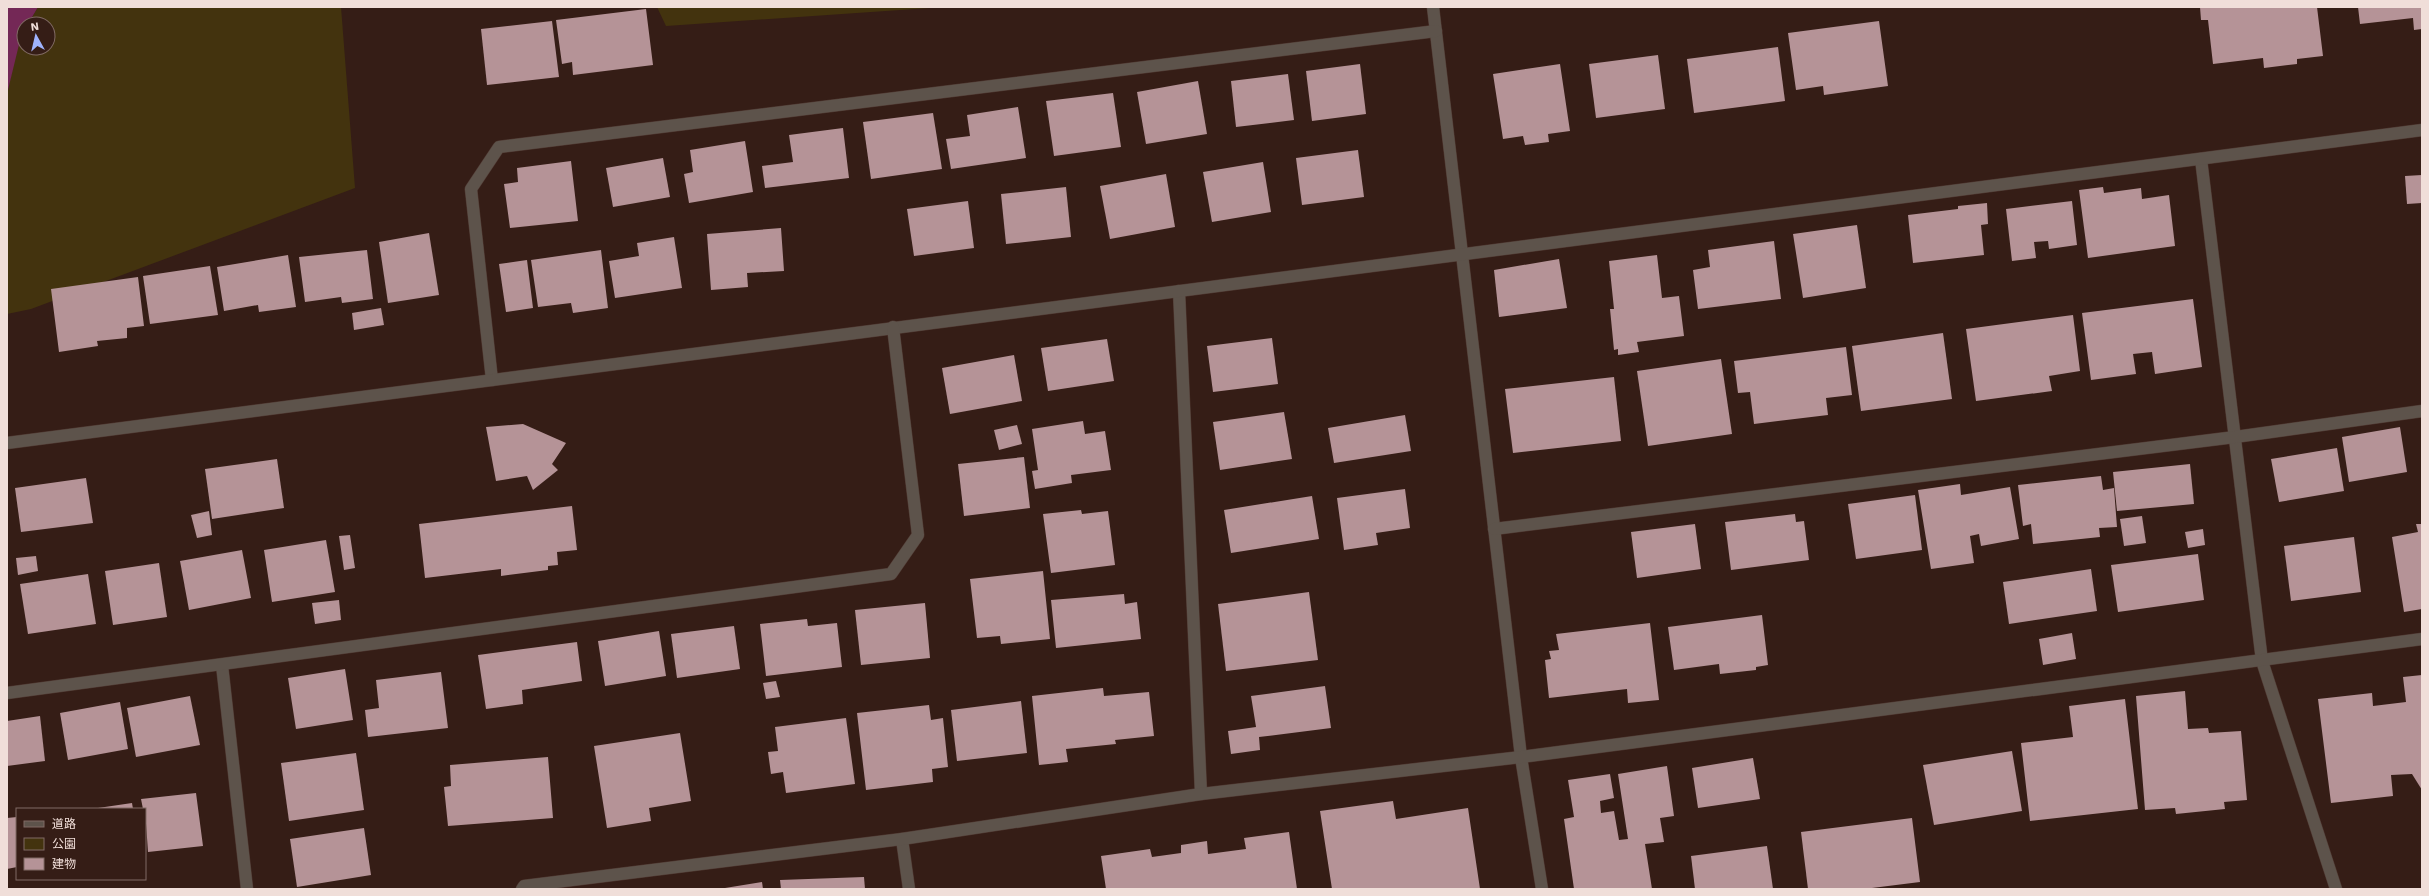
<svg xmlns="http://www.w3.org/2000/svg" width="2429" height="896" viewBox="0 0 2429 896" font-family="'Work Sans','Noto Sans JP',sans-serif">
<style>
.green{fill:#43330e}
.water{fill:#742856}
.building{fill:#b59397}
.lines{fill:none;stroke-linecap:round;stroke-linejoin:round}
.street-casing{stroke:#4f3831;stroke-width:13}
.street{stroke:#5d534b;stroke-width:12}
</style>
<rect width="100%" height="100%" fill="#351d16"/>
<g class="green">
<polygon points="38,7 341,7 355,188 31,309 7,314 7,94 19,39 24,31 24,48 48,48 48,24 28,24"/>
<polygon points="657,7 944,7 666,26"/>
</g>
<polygon class="water" points="7,7 38,7 28,24 24,24 7,94"/>
<g class="building">
<polygon points="2200,7 2317,7 2323,56 2297,59 2297,64 2264,68 2263,58 2213,64 2208,20 2201,20"/>
<polygon points="2358,7 2422,7 2422,29 2414,30 2413,18 2360,24"/>
<polygon points="646,9 653,65 573,75 572,62 562,64 556,20"/>
<polygon points="552,21 559,77 487,85 481,29"/>
<polygon points="1879,21 1888,86 1824,95 1823,86 1796,90 1788,33"/>
<polygon points="1778,47 1785,101 1694,113 1687,59"/>
<polygon points="1658,55 1665,109 1596,118 1589,64"/>
<polygon points="1360,64 1366,114 1312,121 1306,71"/>
<polygon points="1560,64 1570,131 1548,134 1549,142 1525,145 1523,136 1503,139 1493,74"/>
<polygon points="1288,74 1294,120 1236,127 1231,81"/>
<polygon points="1198,81 1207,134 1146,144 1137,92"/>
<polygon points="1113,93 1121,147 1054,156 1046,101"/>
<polygon points="1018,107 1026,158 951,169 946,139 970,136 967,115"/>
<polygon points="933,113 942,169 871,179 863,122"/>
<polygon points="843,128 849,178 765,188 762,166 793,162 789,135"/>
<polygon points="745,141 753,192 689,203 684,174 693,172 690,150"/>
<polygon points="1358,150 1364,197 1302,205 1296,158"/>
<polygon points="663,158 670,197 613,207 606,168"/>
<polygon points="571,161 578,221 510,228 504,184 518,182 517,168"/>
<polygon points="1263,162 1271,212 1212,222 1203,172"/>
<polygon points="1166,174 1175,227 1110,239 1100,186"/>
<polygon points="2422,175 2422,203 2407,204 2405,176"/>
<polygon points="1066,187 1071,237 1006,244 1001,194"/>
<polygon points="2103,187 2104,193 2141,188 2142,199 2169,195 2175,246 2088,258 2079,190"/>
<polygon points="968,201 974,248 914,256 907,209"/>
<polygon points="2072,201 2077,245 2049,249 2048,241 2034,242 2036,258 2012,261 2006,209"/>
<polygon points="1987,203 1988,224 1981,225 1984,255 1913,263 1908,215 1958,209 1958,206"/>
<polygon points="1857,225 1866,288 1803,298 1793,234"/>
<polygon points="781,228 784,271 747,273 748,287 711,290 707,234"/>
<polygon points="429,233 439,295 388,303 379,242"/>
<polygon points="674,237 682,288 615,298 609,261 639,256 637,243"/>
<polygon points="1774,241 1781,299 1698,309 1693,270 1710,267 1708,250"/>
<polygon points="367,250 373,299 342,303 341,297 305,302 299,257"/>
<polygon points="601,250 608,308 573,313 571,303 538,307 531,260"/>
<polygon points="288,255 296,307 259,312 258,305 224,311 217,267"/>
<polygon points="1657,255 1662,298 1679,296 1684,336 1637,342 1639,352 1618,355 1618,349 1614,350 1610,309 1614,309 1609,261"/>
<polygon points="1559,259 1567,308 1499,317 1494,270"/>
<polygon points="527,260 533,308 506,312 499,264"/>
<polygon points="210,266 218,315 150,324 143,276"/>
<polygon points="138,277 144,326 127,328 127,338 97,341 98,346 59,352 51,289"/>
<polygon points="2193,299 2202,367 2155,374 2152,352 2133,354 2136,374 2091,380 2082,313"/>
<polygon points="381,308 384,325 354,330 352,313"/>
<polygon points="2073,315 2080,371 2049,376 2052,391 1976,401 1966,329"/>
<polygon points="1943,333 1952,399 1861,411 1852,346"/>
<polygon points="1272,338 1278,384 1213,392 1207,346"/>
<polygon points="1107,339 1114,381 1048,391 1041,348"/>
<polygon points="1846,347 1852,395 1826,398 1828,415 1754,424 1750,392 1738,393 1734,361"/>
<polygon points="1014,355 1022,401 950,414 942,368"/>
<polygon points="1721,359 1732,434 1648,446 1637,371"/>
<polygon points="1614,377 1621,441 1513,453 1505,389"/>
<polygon points="1284,412 1292,459 1220,470 1213,422"/>
<polygon points="1405,415 1411,451 1334,463 1328,428"/>
<polygon points="1083,421 1085,434 1105,431 1111,470 1071,475 1072,483 1035,489 1032,471 1038,470 1032,429"/>
<polygon points="523,424 566,443 552,464 558,470 533,490 527,476 496,481 486,427"/>
<polygon points="1017,425 1022,444 999,450 994,430"/>
<polygon points="2400,427 2407,472 2349,482 2342,437"/>
<polygon points="2337,448 2344,491 2279,502 2271,459"/>
<polygon points="1024,457 1030,508 964,516 958,464"/>
<polygon points="277,459 284,508 212,519 205,469"/>
<polygon points="2190,464 2194,504 2117,511 2113,472"/>
<polygon points="2101,476 2103,490 2114,488 2117,527 2099,528 2100,537 2033,544 2031,524 2023,526 2018,485"/>
<polygon points="86,478 93,523 21,532 15,488"/>
<polygon points="1960,484 1961,495 2010,487 2019,539 1981,546 1979,534 1970,536 1974,563 1931,569 1918,490"/>
<polygon points="1405,489 1410,528 1376,533 1378,545 1344,550 1337,498"/>
<polygon points="1915,495 1922,550 1856,559 1848,504"/>
<polygon points="1312,496 1319,539 1231,553 1224,510"/>
<polygon points="572,506 577,550 557,552 558,565 548,566 548,570 501,576 501,569 425,578 419,524"/>
<polygon points="1081,510 1082,514 1108,511 1115,565 1051,573 1043,514"/>
<polygon points="209,511 212,535 197,538 191,515"/>
<polygon points="1795,514 1796,522 1804,521 1809,560 1731,570 1725,522"/>
<polygon points="2142,516 2146,543 2124,546 2120,519"/>
<polygon points="1695,524 1701,569 1637,578 1631,532"/>
<polygon points="2416,524 2422,524 2422,609 2404,612 2392,537 2418,532"/>
<polygon points="2203,529 2205,545 2188,548 2185,532"/>
<polygon points="350,535 355,568 344,570 339,536"/>
<polygon points="2354,537 2361,592 2291,601 2284,546"/>
<polygon points="326,540 335,592 272,602 264,550"/>
<polygon points="242,550 251,598 189,610 180,561"/>
<polygon points="2198,554 2204,600 2118,612 2111,565"/>
<polygon points="36,556 38,571 18,575 16,558"/>
<polygon points="159,563 167,617 113,625 105,571"/>
<polygon points="2091,569 2097,611 2009,624 2003,582"/>
<polygon points="1043,571 1050,639 1001,644 1000,636 977,638 970,579"/>
<polygon points="88,574 96,624 28,634 20,584"/>
<polygon points="1309,592 1318,660 1226,671 1218,604"/>
<polygon points="1124,594 1125,604 1137,602 1141,639 1056,648 1051,600"/>
<polygon points="339,600 341,620 315,624 312,603"/>
<polygon points="925,603 930,658 861,665 855,610"/>
<polygon points="1762,615 1768,665 1756,667 1756,670 1720,674 1719,664 1674,670 1668,627"/>
<polygon points="807,619 808,626 837,623 842,667 766,676 760,624"/>
<polygon points="1650,623 1659,700 1628,703 1627,689 1549,698 1545,660 1551,659 1549,651 1559,650 1556,634"/>
<polygon points="734,626 740,669 677,678 671,634"/>
<polygon points="659,631 666,676 605,686 598,641"/>
<polygon points="2072,633 2076,659 2043,665 2039,639"/>
<polygon points="577,642 582,681 522,690 523,704 486,709 478,655"/>
<polygon points="345,669 353,720 296,729 288,678"/>
<polygon points="441,672 448,728 368,737 365,710 379,708 376,680"/>
<polygon points="2422,675 2422,790 2412,774 2391,775 2393,796 2331,803 2318,699 2372,693 2373,706 2406,702 2403,677"/>
<polygon points="776,681 780,697 766,699 763,683"/>
<polygon points="1325,686 1331,728 1259,737 1260,750 1231,754 1228,731 1256,727 1251,696"/>
<polygon points="1103,688 1104,696 1149,692 1154,736 1115,740 1116,744 1066,749 1068,762 1039,765 1032,696"/>
<polygon points="2185,691 2188,729 2208,728 2209,733 2241,731 2247,800 2224,802 2225,809 2176,814 2175,808 2145,810 2136,696"/>
<polygon points="190,696 200,745 136,757 127,708"/>
<polygon points="2125,699 2138,809 2030,821 2021,743 2073,737 2069,706"/>
<polygon points="1021,701 1027,753 957,761 951,710"/>
<polygon points="120,702 128,749 68,760 60,713"/>
<polygon points="929,705 931,720 943,718 948,767 932,769 933,782 866,790 857,713"/>
<polygon points="40,716 45,761 7,766 7,721"/>
<polygon points="846,718 855,784 786,793 783,772 771,774 768,752 778,751 775,727"/>
<polygon points="680,733 691,801 649,808 651,821 607,828 594,746"/>
<polygon points="2012,751 2022,811 1934,825 1923,765"/>
<polygon points="356,753 364,810 289,821 281,763"/>
<polygon points="548,757 553,818 448,826 444,787 451,786 450,765"/>
<polygon points="1753,758 1760,799 1698,808 1692,768"/>
<polygon points="1667,766 1674,816 1660,818 1664,842 1645,844 1652,889 1574,889 1564,819 1574,817 1568,780 1610,774 1614,798 1600,801 1601,813 1614,811 1619,840 1628,839 1618,774"/>
<polygon points="196,793 203,846 148,852 145,809 143,809 141,799"/>
<polygon points="1393,801 1396,819 1468,808 1480,889 1332,889 1320,811"/>
<polygon points="132,803 133,809 98,809 98,808"/>
<polygon points="17,817 17,867 7,869 7,818"/>
<polygon points="1912,818 1920,882 1864,889 1808,889 1801,832"/>
<polygon points="364,828 371,875 297,887 290,839"/>
<polygon points="1289,832 1297,889 1106,889 1101,856 1150,849 1152,857 1181,853 1181,845 1207,841 1208,854 1246,849 1244,838"/>
<polygon points="1767,846 1773,889 1695,889 1691,856"/>
<polygon points="864,877 865,889 781,889 780,880"/>
<polygon points="762,882 763,889 725,889 725,888"/>
</g>
<g class="lines">
<defs>
<g id="street">
<polyline points="1433,7 1521,757 1542,889"/>
<polyline points="2201,159 2262,661 2336,889"/>
<polyline points="1179,291 1201,794"/>
<polyline points="492,380 471,189 499,147 1436,31"/>
<polyline points="7,443 2422,130"/>
<polyline points="1494,529 2235,437 2422,411"/>
<polyline points="222,665 247,889"/>
<polyline points="7,693 891,574 918,535 893,327"/>
<polyline points="902,839 909,889"/>
<polyline points="522,889 524,886 902,839 1201,794 1521,757 2422,639"/>
</g>
</defs>
<use href="#street" class="street-casing"/>
<use href="#street" class="street"/>
</g>
<rect width="2429" height="896" fill="none" stroke="#f0ded9" stroke-width="16"/>
<rect x="16" y="808" width="130" height="72" fill="#351d16" stroke="#806a64"/>
<rect x="24" y="821" width="20" height="6" fill="#5d534b" stroke="#806a64"/>
<text x="52" y="828" font-size="12" fill="#f0ded9">道路</text>
<rect x="24" y="838" width="20" height="12" fill="#43330e" stroke="#806a64"/>
<text x="52" y="848" font-size="12" fill="#f0ded9">公園</text>
<rect x="24" y="858" width="20" height="12" fill="#b59397" stroke="#806a64"/>
<text x="52" y="868" font-size="12" fill="#f0ded9">建物</text>
<g transform="translate(36 36) rotate(352)"><circle r="19" fill="#351d16" stroke="#806a64"/>
<path d="M0-3L7 15L0 10L-7 15Z" fill="#9fb3fd"/>
<text y="-6" font-size="11" font-weight="bold" text-anchor="middle" fill="#f0ded9">N</text>
</g>
</svg>
